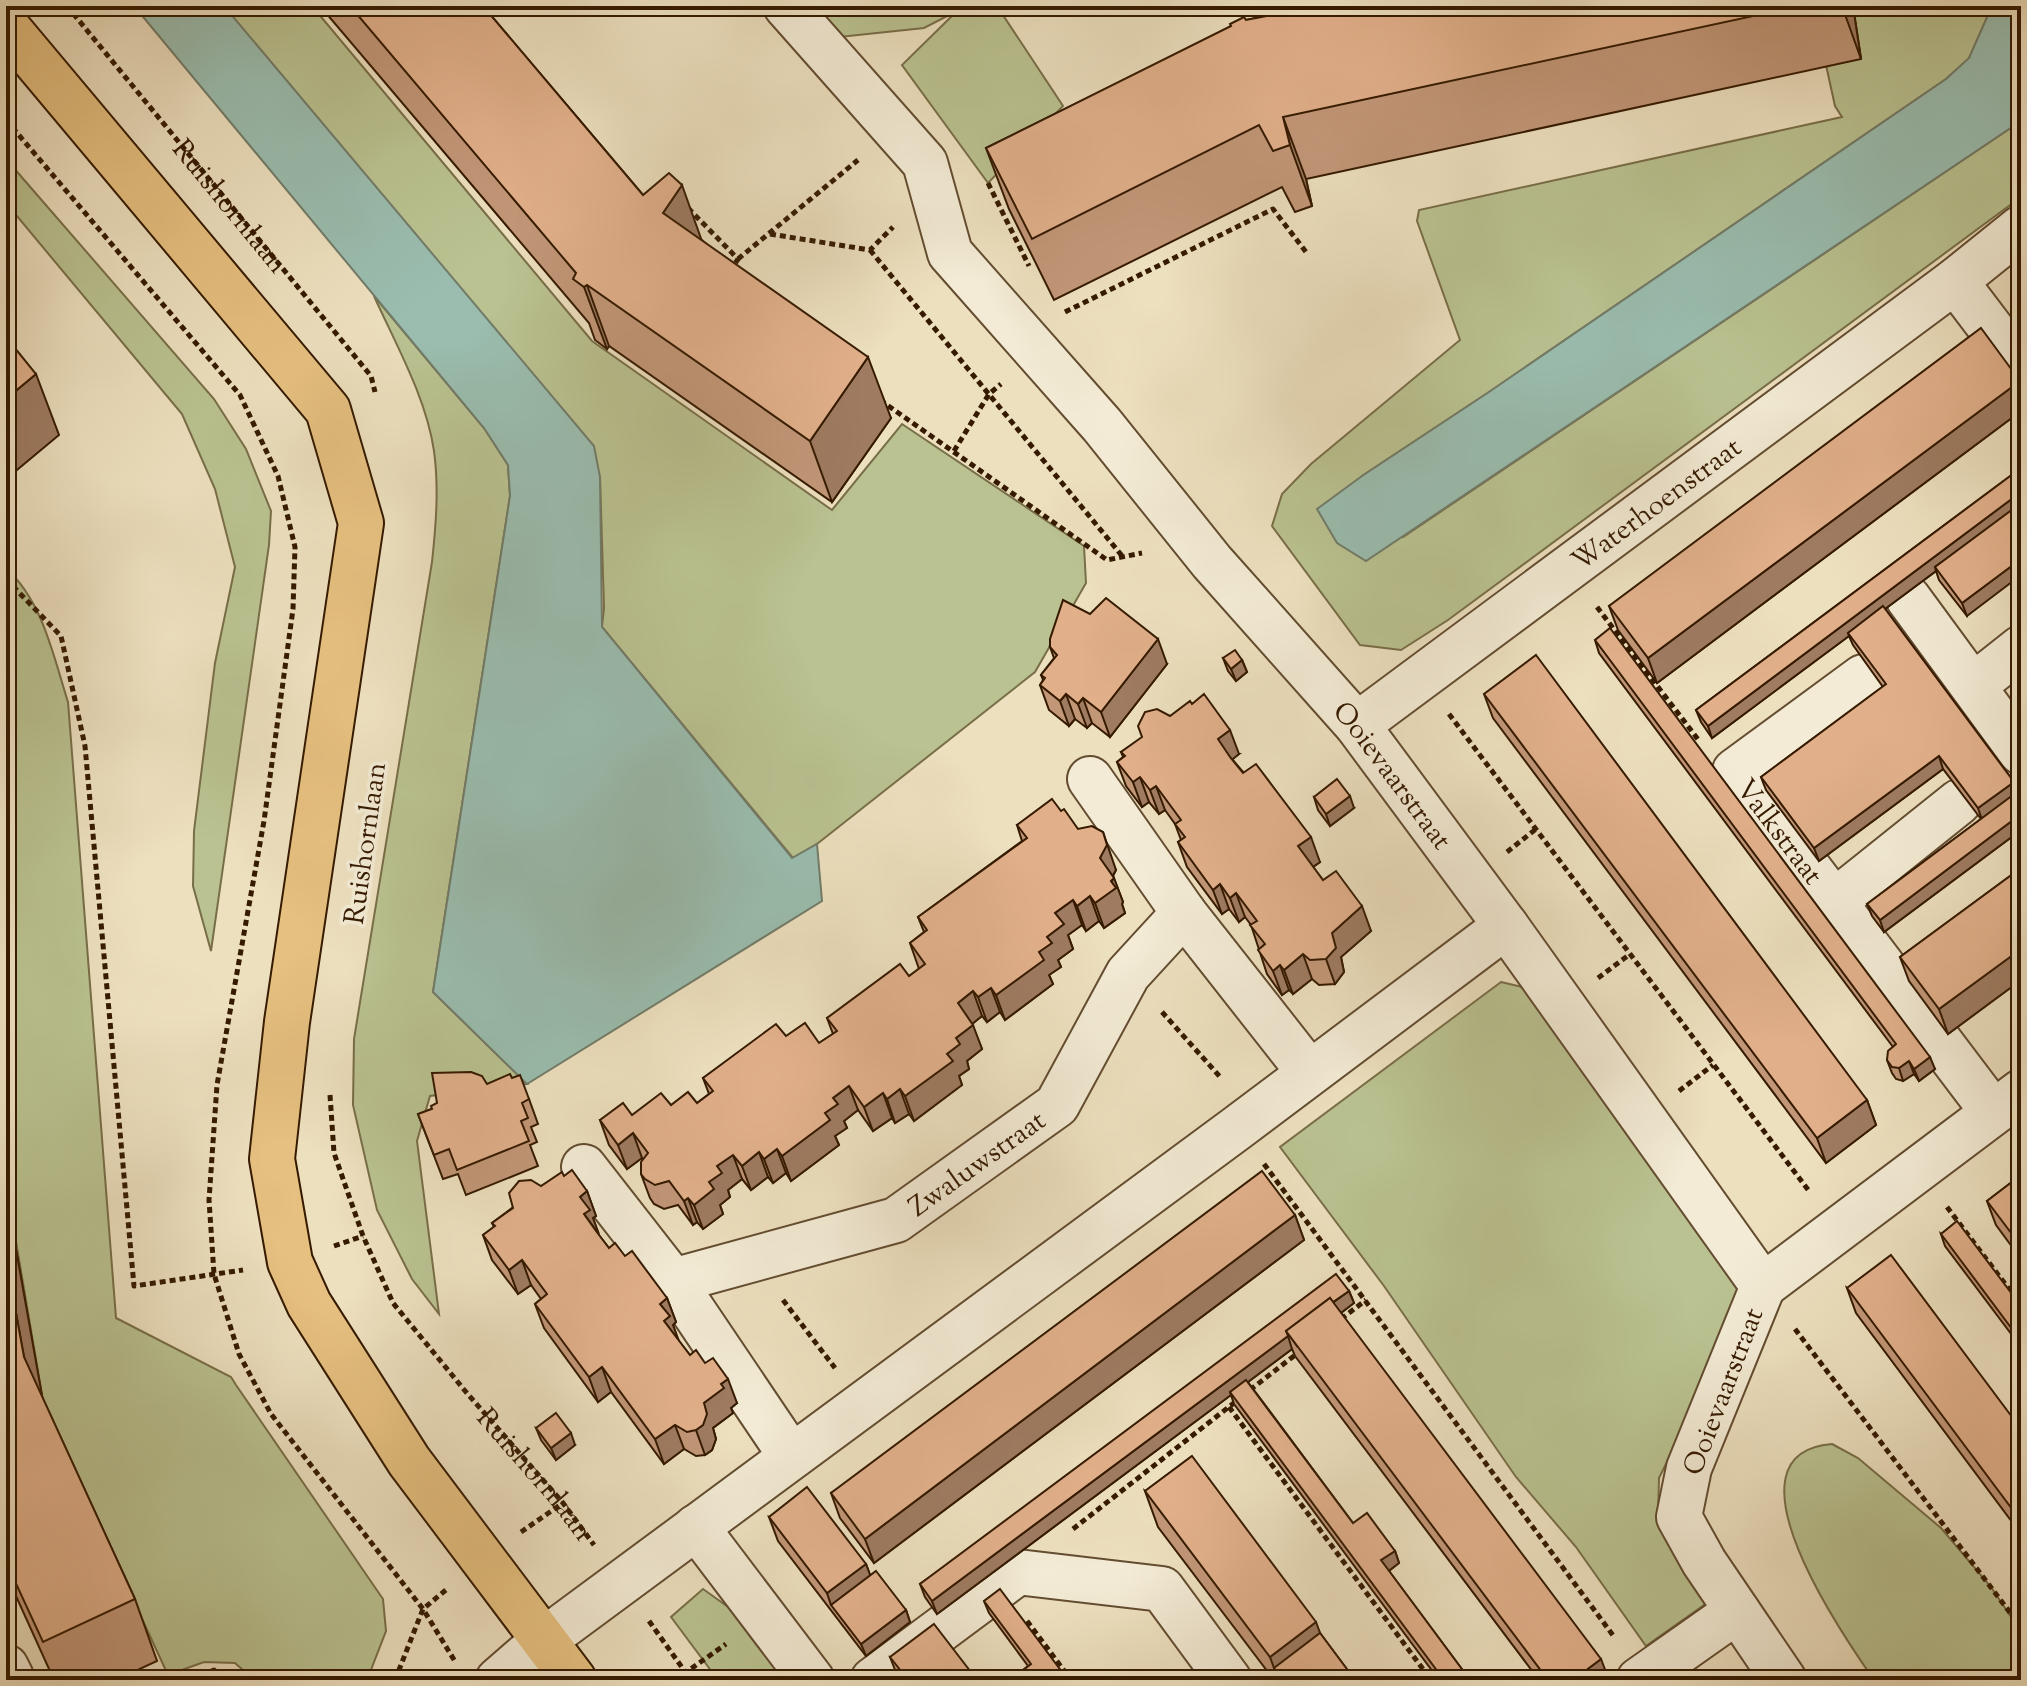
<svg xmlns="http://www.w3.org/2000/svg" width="2027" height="1686" viewBox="0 0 2027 1686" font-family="'Sorts Mill Goudy',serif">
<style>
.green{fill:#bac291;stroke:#786e48;stroke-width:2}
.water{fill:#9abdaf;stroke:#727c69;stroke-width:2}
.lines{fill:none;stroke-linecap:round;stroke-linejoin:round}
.minor-casing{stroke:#634c30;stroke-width:48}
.major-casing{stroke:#351a00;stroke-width:48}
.path{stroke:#351a00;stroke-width:5;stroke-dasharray:6 4;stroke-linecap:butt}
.minor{stroke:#f3ebd5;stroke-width:44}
.major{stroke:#e6c080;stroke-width:44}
.wall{fill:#c29778;stroke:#351a00;stroke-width:2}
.shaded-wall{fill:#9e7b61;stroke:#351a00;stroke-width:2}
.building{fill:#e1b08b;stroke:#351a00;stroke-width:2}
.labels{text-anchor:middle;stroke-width:7;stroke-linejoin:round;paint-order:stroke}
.street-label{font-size:28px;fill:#351a00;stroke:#f3ebd5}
</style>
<rect width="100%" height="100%" fill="#ede0bf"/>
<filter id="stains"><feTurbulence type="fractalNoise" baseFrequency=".0025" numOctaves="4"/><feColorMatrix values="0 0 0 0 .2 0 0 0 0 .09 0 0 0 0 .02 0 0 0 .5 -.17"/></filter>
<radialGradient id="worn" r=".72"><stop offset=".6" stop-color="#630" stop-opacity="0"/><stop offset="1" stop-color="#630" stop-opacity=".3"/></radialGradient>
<g class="green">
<polygon points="224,6 312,6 592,341 832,510 902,424 1084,546 1086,583 1035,672 817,844 793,858 602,627 604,608 600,477"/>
<polygon points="803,6 997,6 1063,106 988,183 902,65 957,11 924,28 830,38"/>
<polygon points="1813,6 1992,6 1969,59 1946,79 1489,392 1362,476 1403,537 2021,121 2021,197 1448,620 1401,650 1360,645 1272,526 1282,494 1311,464 1460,340 1417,221 1419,210 1842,117 1835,106"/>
<polygon points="6,159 214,399 246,449 271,511 269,545 211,951 193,886 194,831 215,663 235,567 215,489 182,414 6,203"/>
<path d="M374 296 484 428 508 465 510 496 433 992 527 1084 430 1096 417 1141 439 1314 412 1279 377 1210 353 1105 354 1039 432 562C436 525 439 488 434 451 426 397 396 345 374 296Z"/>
<path d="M6 568C43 602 53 655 68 702L116 1318 231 1377 236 1385 383 1599 386 1631 367 1680H254L235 1663 204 1662 168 1675 44 1407 6 1182Z"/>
<polygon points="1501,982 1522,987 1738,1282 1743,1308 1659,1478 1658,1517 1681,1558 1711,1600 1646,1646 1576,1547 1516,1477 1384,1286 1280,1147"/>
<path d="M1832 1444 1858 1458 1941 1528 1991 1587 2021 1632V1680H1874C1844 1637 1716 1453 1832 1444Z"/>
<polygon points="703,1589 738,1614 789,1680 718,1680 671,1617"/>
</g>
<g class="water">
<polygon points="134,6 224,6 594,446 600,477 602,627 792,858 817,844 822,901 527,1084 433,992 510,496 508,465 484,428"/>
<polygon points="1992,6 2021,6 2021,121 1366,561 1337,543 1317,509 1362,476 1489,392 1946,79 1969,58"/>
</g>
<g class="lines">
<defs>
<g id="minor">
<path id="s3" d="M786 6 925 163 950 253 1102 425 1212 562 1357 725 1506 926 1763 1286 1689 1468 1679 1517 1704 1562 1784 1680"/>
<polyline points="1955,281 2021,368"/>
<polyline points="1908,598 2021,752"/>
<path id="s4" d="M1863 677 1735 771 1993 1112"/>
<polyline points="1973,686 2021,648"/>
<path id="s5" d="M1357 725 1955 281 2021 228"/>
<polyline points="1090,779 1184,913 1309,1072"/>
<polyline points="1834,902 1959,802"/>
<polyline points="584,1167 673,1281 791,1456"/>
<path id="s6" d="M673 1281 896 1220 1057 1105 1128 974 1184 913"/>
<polyline points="1763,1286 2021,1092"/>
<polyline points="696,1527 812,1680"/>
<polyline points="6,1667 11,1677"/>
<polyline points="498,1680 544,1640 1237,1128 1506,926"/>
<polyline points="873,1680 1018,1572 1162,1589 1229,1680"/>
<polyline points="1639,1680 1737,1611"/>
</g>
<polyline id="major" points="6,26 328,410 361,523 287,1022 272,1159 290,1262 309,1304 409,1461 574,1680"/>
</defs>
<use href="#minor" class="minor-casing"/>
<use href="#major" class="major-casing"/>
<g class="path">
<path id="s1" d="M67 6 371 376 375 392"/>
<polyline points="6,120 240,395 278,476 295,547 293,609 264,821 217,1085 209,1200 214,1274 239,1354 271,1414 423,1609 456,1663"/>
<polyline points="988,183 1029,266"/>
<polyline points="688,208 738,259 732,268"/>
<polyline points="770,234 870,250 893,227"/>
<polyline points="870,250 1123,557"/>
<polyline points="738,259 858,160"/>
<polyline points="1065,312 1273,209 1306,252"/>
<polyline points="880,400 1107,560 1142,553"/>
<polyline points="954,451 989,394 1001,384"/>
<polyline points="6,579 61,636 85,746 134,1286 243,1270"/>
<polyline points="1597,607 1700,742"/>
<polyline points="1449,714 1809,1191"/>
<polyline points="1507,852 1536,829"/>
<polyline points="1598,978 1630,954"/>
<polyline points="1162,1012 1222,1079"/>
<polyline points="1679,1091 1713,1065"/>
<path id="s2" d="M330 1095 334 1153 363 1236 393 1303 466 1392 563 1503 594 1545"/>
<polyline points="1264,1164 1615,1638"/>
<polyline points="1947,1207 2021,1305"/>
<polyline points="334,1246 363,1236"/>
<polyline points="783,1300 835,1368"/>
<polyline points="1341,1319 1366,1300"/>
<polyline points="1795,1329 2021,1627"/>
<polyline points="1250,1390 1299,1352"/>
<polyline points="1229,1407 1431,1680"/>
<polyline points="1073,1529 1239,1399"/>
<polyline points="521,1532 563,1503"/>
<polyline points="649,1621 691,1680"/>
<polyline points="1027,1621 1071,1680"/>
<polyline points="191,1680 214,1670 221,1680"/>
<polyline points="395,1680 423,1609 447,1589"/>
<polyline points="675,1680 726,1644"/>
</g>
<use href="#minor" class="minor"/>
<use href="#major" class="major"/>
</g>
<g class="wall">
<polygon points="320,6 483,6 643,195 702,240 891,418 832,502 609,346 607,349 595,340 589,323"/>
<polygon points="1317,6 1853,6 1861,59 1306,179 1312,206 1295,212 1282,187 1054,300 1009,209 986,148 1246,20"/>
<polygon points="2021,312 2021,338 2016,331 2012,319"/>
<polygon points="2020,381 2021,411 1657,683 1618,630 1609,606"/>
<polygon points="2021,468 1967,616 1939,580 1936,571 1885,609 2014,782 2017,792 2021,789 2021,830 1884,932 1872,916 1867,904 1981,819 1943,769 1819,861 1766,790 1761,777 1883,687 1853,645 1849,636 1712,738 1701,722 1696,710"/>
<polygon points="1595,640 1935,1069 1919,1081 1914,1074 1903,1081 1896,1079 1892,1073 1887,1060 1893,1047 1599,653"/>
<polygon points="1050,647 1167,664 1110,737 1092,723 1087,728 1075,719 1069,726 1049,710 1040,685 1043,680 1041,675 1054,658"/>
<polygon points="1223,658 1242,660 1247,672 1236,681 1228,671"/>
<polygon points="1484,694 1867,1100 1876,1125 1826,1163 1493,718"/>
<polygon points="1121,752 1239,754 1232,759 1320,862 1313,867 1323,880 1371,931 1341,957 1344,972 1335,984 1319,985 1312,979 1293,994 1289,990 1282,995 1267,974 1251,925 1245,917 1239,922 1229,909 1222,914 1187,867 1178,842 1181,840 1175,824 1165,810 1159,814 1149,802 1142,807 1126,786 1117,762 1123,757"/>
<polygon points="1314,797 1354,808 1330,826 1318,810"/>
<polygon points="1061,811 1116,870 1113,876 1123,902 1122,904 1125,913 1104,928 1099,921 1086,931 1082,925 1068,935 1073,949 1058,960 1061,967 1049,975 1053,984 1005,1020 1000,1012 987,1022 982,1016 972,1024 982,1049 967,1061 969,1069 959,1076 962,1085 914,1121 909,1114 895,1123 892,1118 873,1131 858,1110 844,1121 847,1128 835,1136 839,1145 791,1181 786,1173 773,1183 768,1177 751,1190 742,1179 728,1190 730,1197 720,1205 723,1214 703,1229 697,1222 693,1225 678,1205 664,1209 654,1204 650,1198 641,1174 643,1159 642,1158 627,1169 609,1145 600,1120 632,1115 671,1105 697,1103 709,1094 703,1078 786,1036 819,1043 833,1034 827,1018 909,976 919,969 910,943 924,932 918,917 1022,841 1017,825"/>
<polygon points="2021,868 2021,980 1948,1034 1909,981 1900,957"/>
<polygon points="512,1078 529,1099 538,1124 531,1127 537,1142 530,1145 538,1166 466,1195 458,1174 443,1179 418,1114"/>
<polygon points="2021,1175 2021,1259 1996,1225 1987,1201"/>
<polygon points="564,1176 587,1191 596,1216 593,1218 598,1234 609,1248 625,1256 667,1298 676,1322 673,1325 678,1340 690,1355 705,1363 737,1403 731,1408 733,1413 713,1428 716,1439 712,1450 705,1455 696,1456 684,1449 664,1464 611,1392 598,1402 544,1328 535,1304 541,1299 531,1285 518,1294 492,1260 483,1235 494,1227 492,1223 541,1186"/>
<polygon points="6,1193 42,1397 135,1599 157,1661 116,1680 54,1680 6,1574"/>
<polygon points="1295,1215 1304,1240 874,1563 840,1518 831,1493"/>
<polygon points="1941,1234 2021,1306 2021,1347 1945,1246"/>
<polygon points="1847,1288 2021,1429 2021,1534 1856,1313"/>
<polygon points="1349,1291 1354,1303 1341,1313 1609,1680 1539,1680 1295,1356 1292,1349 1248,1382 1353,1523 1395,1551 1399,1563 1389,1571 1470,1680 1439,1680 1234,1404 1231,1395 937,1614 925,1597 920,1584"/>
<polygon points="536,1428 575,1445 556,1460 541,1440"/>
<polygon points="1145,1491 1320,1633 1355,1680 1274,1680 1158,1527"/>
<polygon points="769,1517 866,1564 870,1575 906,1610 910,1622 866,1656 778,1541"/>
<polygon points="984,1601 1068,1680 1010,1680 1028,1666 989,1613"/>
<polygon points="890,1657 977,1680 899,1680"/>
</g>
<g class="shaded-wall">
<polygon points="1842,6 1853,6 1861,59"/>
<polygon points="1283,117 1306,179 1312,206 1290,145"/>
<polygon points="682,185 704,247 663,213"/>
<polygon points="587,285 609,346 607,349 584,287"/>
<polygon points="868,357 891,418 832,502 810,441"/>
<polygon points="36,374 59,435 6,479 6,399"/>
<polygon points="2020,381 2021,411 1657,683 1648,658"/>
<polygon points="2021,492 2021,508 1935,567 1936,571 1850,635 1848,633 1849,636 1712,738 1708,726"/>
<polygon points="2021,559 2021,575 1967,616 1962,603"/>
<polygon points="1158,639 1167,664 1110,737 1101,712"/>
<polygon points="1242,660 1247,672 1236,681 1231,669"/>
<polygon points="1066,694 1075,719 1069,726 1060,701"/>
<polygon points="1083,698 1092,723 1087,728 1078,704"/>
<polygon points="1230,730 1239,754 1227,764 1218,739"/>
<polygon points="1939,756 1943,769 1819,861 1814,848"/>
<polygon points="1140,777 1149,802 1142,807 1133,782"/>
<polygon points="2014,782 2018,794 1982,820 1978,808"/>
<polygon points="1156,786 1165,810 1159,814 1150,790"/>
<polygon points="1350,796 1354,808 1330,826 1326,814"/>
<polygon points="2021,814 2021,830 1884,932 1880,920"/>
<polygon points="1103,832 1116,870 1109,882 1100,858"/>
<polygon points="1311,837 1320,862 1307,871 1298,846"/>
<polygon points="1114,878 1123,902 1122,904 1125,913 1104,928 1095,903"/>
<polygon points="1220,884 1229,909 1222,914 1213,890"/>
<polygon points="1236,893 1245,917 1239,922 1230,898"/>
<polygon points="1090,896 1099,921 1086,931 1077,906"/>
<polygon points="1073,900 1082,925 1068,935 1073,949 1058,960 1061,967 1049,975 1053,984 1005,1020 996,995 1039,952 1055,913"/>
<polygon points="1362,906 1371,931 1341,957 1344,972 1335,984 1326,959 1332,933"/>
<polygon points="2021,949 2021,980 1948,1034 1939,1009"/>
<polygon points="1303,954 1312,979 1293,994 1284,970"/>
<polygon points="1280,965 1289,990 1282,995 1273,971"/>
<polygon points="991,988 1000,1012 987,1022 978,997"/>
<polygon points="973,991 982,1016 967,1028 958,1003"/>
<polygon points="973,1025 982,1049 967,1061 969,1069 959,1076 962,1085 914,1121 905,1096 947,1054 956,1038"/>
<polygon points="1930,1057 1935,1069 1919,1081 1914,1069"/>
<polygon points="1909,1061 1914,1074 1903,1081 1899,1068"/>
<polygon points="849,1086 858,1110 844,1121 847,1128 835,1136 839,1145 791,1181 782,1156 833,1098"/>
<polygon points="900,1089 909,1114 895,1123 887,1099"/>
<polygon points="883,1093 892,1118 873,1131 864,1107"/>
<polygon points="1867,1100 1876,1125 1826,1163 1817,1138"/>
<polygon points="633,1133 642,1158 627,1169 618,1145"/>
<polygon points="777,1149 786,1173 773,1183 764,1159"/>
<polygon points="759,1152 768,1177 751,1190 742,1166"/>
<polygon points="733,1155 742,1179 728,1190 730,1197 720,1205 723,1214 703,1229 694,1205 709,1182 717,1166"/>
<polygon points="587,1191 596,1216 593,1218 599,1234 584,1214 580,1197"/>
<polygon points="6,1193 46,1418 24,1357 6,1258"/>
<polygon points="688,1198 697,1222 693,1225 684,1201"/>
<polygon points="1295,1215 1304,1240 874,1563 865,1539"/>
<polygon points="522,1260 531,1285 518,1294 509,1270"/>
<polygon points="1349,1291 1354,1303 1297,1346 1289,1335"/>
<polygon points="667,1298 676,1322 673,1325 679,1341 664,1321 660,1304"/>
<polygon points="1288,1336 1292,1349 1232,1394 1230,1392 1231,1395 937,1614 932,1601"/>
<polygon points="602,1367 611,1392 598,1402 589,1377"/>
<polygon points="728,1379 737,1403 731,1408 733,1413 713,1428 716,1439 712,1450 705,1455 696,1430 704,1403 721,1384"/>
<polygon points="675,1425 684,1449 664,1464 655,1439"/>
<polygon points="571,1433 575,1445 556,1460 551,1448"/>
<polygon points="1395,1551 1399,1563 1386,1573 1381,1560"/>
<polygon points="866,1564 875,1588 831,1605 827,1593"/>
<polygon points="906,1610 910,1622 866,1656 861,1644"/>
<polygon points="1316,1622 1329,1657 1274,1668 1270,1657"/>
<polygon points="1601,1659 1609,1680 1573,1680"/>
</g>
<g class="building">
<polygon points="350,6 483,6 643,195 669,173 682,185 663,213 868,357 810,441 587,285 584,287 573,279 576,273"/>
<polygon points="1317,6 1800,6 1283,117 1290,145 1273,151 1259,125 1032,239 986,148 1231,26 1230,24 1244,17 1246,20"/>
<polygon points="2021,312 2021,331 2012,319"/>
<polygon points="1981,328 2020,381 1648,658 1609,606"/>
<polygon points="6,337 36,374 6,399"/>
<polygon points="2021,468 2021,492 1708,726 1696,710"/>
<polygon points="2021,503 2021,559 1962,603 1935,567"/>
<polygon points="1106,598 1158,639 1101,712 1083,698 1078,704 1066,694 1060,701 1040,685 1045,678 1041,675 1057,655 1050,647 1050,639 1063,600 1090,614"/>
<polygon points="1883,606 2014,782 1978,808 1939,756 1814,848 1761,777 1886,684 1848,633"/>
<polygon points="1610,628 1930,1057 1914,1069 1909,1061 1899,1068 1892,1067 1887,1060 1888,1051 1896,1044 1595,640"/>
<polygon points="1235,650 1242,660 1231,669 1223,658"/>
<polygon points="1536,655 1867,1100 1817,1138 1484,694"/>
<polygon points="1204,694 1230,730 1218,739 1230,757 1243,773 1256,764 1311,837 1298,846 1323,880 1336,871 1362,906 1332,933 1336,948 1326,959 1310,960 1303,954 1284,970 1280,965 1273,971 1258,950 1265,944 1250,925 1257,921 1236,893 1230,898 1220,884 1213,890 1178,842 1185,837 1175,824 1181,820 1156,786 1150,790 1140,777 1133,782 1117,762 1125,756 1121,752 1142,737 1138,726 1145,712 1157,709 1170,716 1190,701 1192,704"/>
<polygon points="1337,779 1350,796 1326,814 1314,797"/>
<polygon points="2021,789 2021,814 1880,920 1867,904"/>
<polygon points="1052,799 1061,811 1064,809 1078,829 1092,826 1103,832 1107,845 1100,858 1114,878 1111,881 1116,888 1095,903 1090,896 1077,906 1073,900 1055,913 1064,924 1047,937 1052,943 1039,952 1044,960 996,995 991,988 978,997 973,991 958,1003 973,1025 956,1038 960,1044 947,1054 953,1061 905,1096 900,1089 887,1099 883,1093 864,1107 849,1086 833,1098 838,1104 825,1113 830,1120 782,1156 777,1149 764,1159 759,1152 742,1166 733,1155 717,1166 722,1173 709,1182 714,1189 694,1205 688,1198 684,1201 669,1181 655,1185 645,1179 641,1174 641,1162 648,1153 633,1133 618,1145 600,1120 623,1103 632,1115 661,1093 671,1105 688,1092 697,1103 713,1091 703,1078 776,1024 786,1036 805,1023 819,1043 837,1031 827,1018 900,964 909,976 925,964 910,943 927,930 918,917 1027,838 1017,825"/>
<polygon points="2021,868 2021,949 1939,1009 1900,957"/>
<polygon points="471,1072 482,1076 487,1084 510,1074 512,1078 520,1075 529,1099 522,1103 528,1118 521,1121 529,1141 457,1170 449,1149 434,1155 418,1114 432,1109 431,1106 437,1103 432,1073"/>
<polygon points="572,1170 587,1191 580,1197 590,1210 584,1214 596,1231 609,1248 615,1243 625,1256 632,1251 667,1298 660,1304 670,1316 664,1321 690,1355 696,1350 705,1363 713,1358 728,1379 721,1384 724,1388 704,1403 707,1414 703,1425 696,1430 687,1432 675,1425 655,1439 602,1367 589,1377 535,1304 547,1294 522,1260 509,1270 483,1235 495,1226 492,1223 513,1208 509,1193 519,1181 531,1180 541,1186 562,1172 564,1176"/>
<polygon points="1262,1171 1295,1215 865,1539 831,1493"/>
<polygon points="2021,1175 2021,1246 1987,1201"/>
<polygon points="1957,1221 2021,1306 2021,1341 1941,1234"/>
<polygon points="1891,1255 2021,1429 2021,1521 1847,1288"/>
<polygon points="6,1258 24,1357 135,1599 43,1642 6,1562"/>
<polygon points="1336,1274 1349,1291 1333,1302 1330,1298 1286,1331 1288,1336 932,1601 920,1584"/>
<polygon points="1330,1298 1601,1659 1573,1680 1548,1680 1286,1331"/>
<polygon points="1246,1380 1353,1523 1367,1513 1395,1551 1381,1560 1470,1680 1444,1680 1230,1392"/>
<polygon points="556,1413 571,1433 551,1448 536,1428"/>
<polygon points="1192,1456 1316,1622 1270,1657 1145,1491"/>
<polygon points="807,1487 866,1564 827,1593 769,1517"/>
<polygon points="876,1571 906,1610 861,1644 831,1605"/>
<polygon points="1000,1589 1068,1680 1043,1680 1039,1675 1033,1680 1010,1680 1031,1664 984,1601"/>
<polygon points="934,1624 977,1680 908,1680 890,1657"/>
<polygon points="1320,1633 1355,1680 1283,1680 1274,1668"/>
</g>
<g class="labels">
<g class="street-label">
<text dy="10" stroke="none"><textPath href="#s1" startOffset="258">Ruishornlaan</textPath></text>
<text dy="10" stroke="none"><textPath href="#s5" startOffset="372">Waterhoenstraat</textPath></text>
<text dy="10" stroke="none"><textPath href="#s3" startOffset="988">Ooievaarstraat</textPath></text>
<text dy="10" stroke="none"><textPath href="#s4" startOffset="234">Valkstraat</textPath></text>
<text transform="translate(364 843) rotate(-82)" y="10">Ruishornlaan</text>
<text dy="10" stroke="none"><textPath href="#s6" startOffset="330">Zwaluwstraat</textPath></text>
<text transform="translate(1722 1391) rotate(-69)" y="10">Ooievaarstraat</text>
<text dy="10" stroke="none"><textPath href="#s2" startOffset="442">Ruishornlaan</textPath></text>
</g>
</g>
<rect width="2027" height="1686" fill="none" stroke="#ede0bf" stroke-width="32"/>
<rect x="8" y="8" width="2011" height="1670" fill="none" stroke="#351a00" stroke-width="4"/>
<rect x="16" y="16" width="1995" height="1654" fill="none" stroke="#351a00" stroke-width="2"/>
<rect width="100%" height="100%" filter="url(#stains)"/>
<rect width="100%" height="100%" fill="url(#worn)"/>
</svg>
